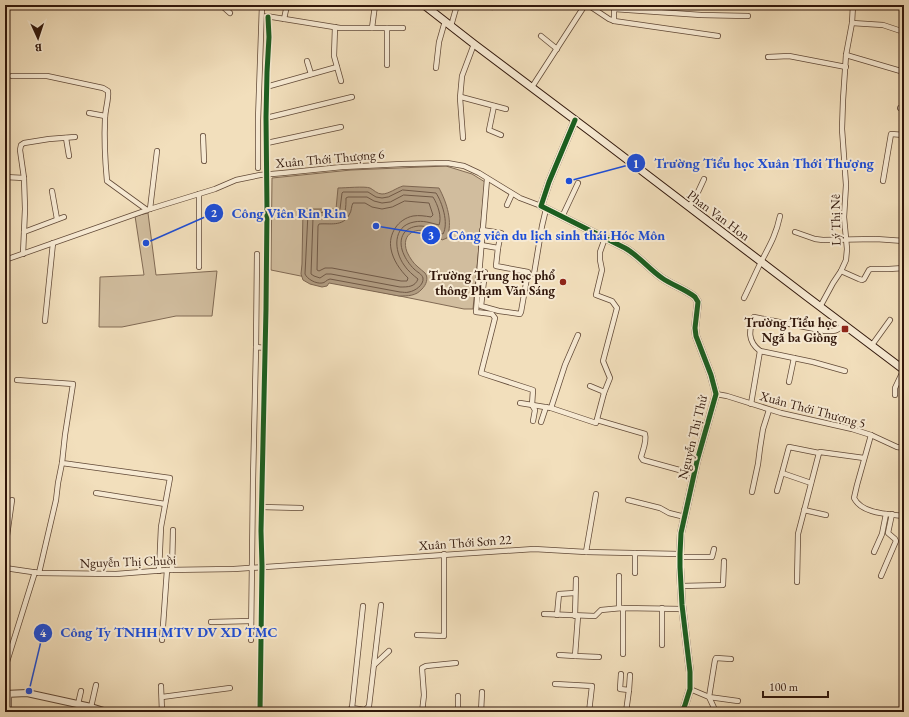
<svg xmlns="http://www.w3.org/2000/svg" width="909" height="717" viewBox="0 0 909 717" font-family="'EB Garamond',serif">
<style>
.green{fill:#d1bd9e;stroke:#816a54}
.water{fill:#b09b80;stroke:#7d6651}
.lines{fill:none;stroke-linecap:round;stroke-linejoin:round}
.shore{stroke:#705946;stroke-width:1}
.minor-casing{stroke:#614937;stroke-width:6}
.tertiary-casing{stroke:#614937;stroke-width:8}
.secondary-casing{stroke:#31170b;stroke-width:9}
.minor{stroke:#f7ead3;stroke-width:4.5}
.tertiary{stroke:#f7ead3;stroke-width:6}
.secondary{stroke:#f7ead3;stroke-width:7}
.cycleway-casing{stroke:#f7ead3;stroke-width:8}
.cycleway{stroke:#1b5e20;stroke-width:5}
.poi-dot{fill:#8f2418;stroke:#f7ead3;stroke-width:1.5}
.labels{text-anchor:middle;stroke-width:4;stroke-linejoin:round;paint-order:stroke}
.street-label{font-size:13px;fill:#31170b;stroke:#f7ead3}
.poi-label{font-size:13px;font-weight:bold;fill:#31170b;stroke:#f7ead3;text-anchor:end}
.leader{fill:none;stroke:#1d4ed8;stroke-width:1.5}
.callout-dot{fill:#1d4ed8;stroke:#f7ead3;stroke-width:1.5}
.mark-label{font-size:12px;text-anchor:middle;font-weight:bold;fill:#fff}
.callout-label{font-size:14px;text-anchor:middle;font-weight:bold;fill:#1d4ed8;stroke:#f7ead3;stroke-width:4;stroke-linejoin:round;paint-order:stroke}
</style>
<rect width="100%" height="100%" fill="#f2dfbc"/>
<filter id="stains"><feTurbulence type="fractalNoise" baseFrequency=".005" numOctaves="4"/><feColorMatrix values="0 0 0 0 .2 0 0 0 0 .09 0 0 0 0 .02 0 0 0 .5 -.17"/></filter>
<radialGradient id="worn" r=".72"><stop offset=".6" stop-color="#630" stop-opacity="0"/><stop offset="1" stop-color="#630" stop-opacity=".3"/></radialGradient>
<g class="green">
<polygon points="446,166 472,174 485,182 473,309 464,309 271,270 272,178 351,170"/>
<polygon points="148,213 156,275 217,271 212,316 176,316 122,327 99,327 100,277 144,275 135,216"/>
</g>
<path class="water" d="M403 186 439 188C447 203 453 222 447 238L442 240C439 237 436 234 432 233 417 226 400 233 407 252 410 258 413 263 418 267 420 269 423 271 425 273 429 278 426 285 422 289 416 296 408 296 399 296L329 283 327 286 322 287 310 284 303 280 301 274 302 264 303 209H336L338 188C345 188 365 186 370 188 374 190 377 194 382 194 389 194 396 188 403 186Z"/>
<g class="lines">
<g class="shore">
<path d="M403 190 436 193C442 202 449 223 443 234 440 233 438 232 435 230 432 228 425 226 421 226 414 226 408 228 404 233 396 245 406 261 414 269 417 272 422 274 423 278 424 285 415 291 409 292 406 293 403 292 400 292L330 279C326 280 325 283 322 283 316 284 307 279 305 274L308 213 338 212 340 209 342 193 343 192H368L376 197 382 198 388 197Z"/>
<path d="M404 195 433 197C438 205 442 217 439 225 431 223 423 220 414 222 392 226 394 251 404 265 408 271 413 275 418 279 415 287 408 287 400 287L331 274H326L320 278 314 276 311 274 313 218C322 217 341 222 345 211 346 207 346 202 346 198L348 197H367L374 201 382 203 390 202Z"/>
<path d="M405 201 429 203 433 215 431 217C425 216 419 215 413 216 398 219 388 234 391 249 393 260 400 270 408 278L407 281H401L332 268H325L319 271 317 270 318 226 319 224C329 223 343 227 349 215 352 211 351 206 353 203H365L372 207 382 209 392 207Z"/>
</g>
<defs>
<g id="minor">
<polyline points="221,5 230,13"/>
<polyline points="488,5 492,7"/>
<polyline points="588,5 609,19 614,21 718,36"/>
<polyline points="614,9 701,15 748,16"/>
<polyline points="266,16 340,28 403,28"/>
<polyline points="284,19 287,5"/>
<polyline points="614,21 614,5"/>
<polyline points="852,23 883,25 904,32"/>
<polyline points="451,26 457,5"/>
<polyline points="335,27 334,56 341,81"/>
<polyline points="372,28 375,5"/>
<polyline points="541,36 557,49"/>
<polyline points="846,55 904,72"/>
<polyline points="768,57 789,56 846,67"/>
<polyline points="307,61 311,74"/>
<polyline points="387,65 387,28"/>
<polyline points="436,68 439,42 445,21"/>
<path d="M12 76H47L103 88 108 91C109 100 105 109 105 119 104 140 105 160 107 181L147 210"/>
<polyline points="266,87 337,67"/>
<polyline points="532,87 585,5"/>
<polyline points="461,97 506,109"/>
<polyline points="494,106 489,130 501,135"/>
<polyline points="900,108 904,109"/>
<polyline points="89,113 105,116"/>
<polyline points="266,118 352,97"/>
<polyline points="203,136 204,161"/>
<polyline points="66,138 69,156"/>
<polyline points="463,138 460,98 462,76 474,44"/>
<polyline points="267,143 341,127"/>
<polyline points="258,168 258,120 262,5"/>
<polyline points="5,177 24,178 25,209 23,254"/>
<polyline points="24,178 20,150 21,145 24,143 49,139 75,137"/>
<polyline points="487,179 476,312 492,314 495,318 481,373 533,390 532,405 535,410 533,421"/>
<polyline points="883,181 891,134 904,135"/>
<polyline points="52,191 57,219"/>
<polyline points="507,205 512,194"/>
<polyline points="689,207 698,192 704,179"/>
<polyline points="150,209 157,151"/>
<polyline points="562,217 578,183"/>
<polyline points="482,230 501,233 498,248"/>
<polyline points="24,232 64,217"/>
<polyline points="795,232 815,239 823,240 876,239 904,241"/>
<polyline points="5,260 150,209 215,189 236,180 260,175 283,173 342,167 402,164 447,163 464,166 479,173 520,198 541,206"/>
<polyline points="199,267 199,194"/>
<polyline points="479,271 485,272 481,306 499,311 520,314 521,312 528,272 496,266 498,248 481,245"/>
<polyline points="841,271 859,279 862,280 864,279 869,270 871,269 889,269 904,268"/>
<polyline points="534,274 542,226 546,209"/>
<path d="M744 298C750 286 755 274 761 262 770 245 776 235 780 216"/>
<polyline points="820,307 833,283 841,271 846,260 847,249 844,217 846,185 842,129 843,100 846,55 852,23 853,5"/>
<polyline points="45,321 53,243"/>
<polyline points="578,335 565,365 551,408 596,423 604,393 602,391 590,386"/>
<polyline points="872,345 890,320"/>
<polyline points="256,347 257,254"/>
<polyline points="760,351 813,362 845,371"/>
<polyline points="17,380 73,384 65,435 62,463 170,478 161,527 159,571"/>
<polyline points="789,382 794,358"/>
<polyline points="604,393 610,378 603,361 617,308 612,301 596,295 602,270 600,260 600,252 605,238"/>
<polyline points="716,394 727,396 781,413 852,429 871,435 897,447 904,448"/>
<polyline points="895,395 895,388 904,369"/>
<polyline points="520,403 551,408"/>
<path d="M751 404 760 351C747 341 749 330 754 317L825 331C834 331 838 332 843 324"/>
<path d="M597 420 645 434C647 441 643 450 641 457L643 460 694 474"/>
<polyline points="541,422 546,407"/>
<path d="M871 435 857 485 854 498C862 514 888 514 904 516"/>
<polyline points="782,473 789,447 819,453"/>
<polyline points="777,491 782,473 811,483"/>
<polyline points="752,492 758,464 760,448 763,429 769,410"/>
<polyline points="96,493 165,504"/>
<polyline points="628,500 660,508 669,513 685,517"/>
<polyline points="261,507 301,508"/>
<polyline points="804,510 826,515"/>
<polyline points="5,550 12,500"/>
<polyline points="586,552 596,494"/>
<polyline points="874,552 882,534 886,514"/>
<polyline points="680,557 712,557 714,549"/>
<polyline points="5,568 39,573 116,574 167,570 234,569 534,549 586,552 680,554"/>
<polyline points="172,570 173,530"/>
<polyline points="39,573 56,500 58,483 62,463"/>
<polyline points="635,573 635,553"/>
<polyline points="881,576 896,541 895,539 888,533 892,514"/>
<polyline points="797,582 798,534 804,511 819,453 820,452 864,458"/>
<polyline points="681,586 723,585 724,561"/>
<polyline points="363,606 352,708 365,710"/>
<polyline points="619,608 619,576"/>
<polyline points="544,614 595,616 601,610 622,608 683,609"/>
<polyline points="557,615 559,594 575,593"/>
<polyline points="575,616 576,579"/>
<polyline points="578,616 575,656 599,657"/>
<polyline points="211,622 251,621"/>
<polyline points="417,635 444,636 444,554"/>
<polyline points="162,640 167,570"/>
<polyline points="251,640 253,480 256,347 265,348"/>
<polyline points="662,645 662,608"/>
<polyline points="623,654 623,608"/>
<polyline points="559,655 575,656"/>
<polyline points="731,659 716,658 715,660 709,697 738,701"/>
<polyline points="374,665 389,651"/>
<polyline points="5,668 35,572"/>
<polyline points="621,674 620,689 629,690 626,712"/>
<polyline points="555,684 592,686 589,712"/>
<polyline points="161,686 162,712"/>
<polyline points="690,689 709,697 716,712"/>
<polyline points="629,690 630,675"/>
<polyline points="9,694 9,712"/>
<polyline points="458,696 458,712"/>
<polyline points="162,697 230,688"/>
<polyline points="78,704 81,691"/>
<polyline points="91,707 96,685"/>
<polyline points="260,712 262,566 261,531 266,309 267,210 266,117 267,72 269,37 268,17"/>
<polyline points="346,712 352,708"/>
<polyline points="365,712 365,710 369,706 381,605"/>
<polyline points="422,712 424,695 422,668 426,666 456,663"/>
<polyline points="481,712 482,692"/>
</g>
<g id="tertiary">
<path d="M575 120 549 182 541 206 625 248C639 256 649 269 662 278 672 285 685 289 695 297L698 302 695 328 696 336 711 375 716 394 697 461 681 533 680 554V567L682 605 690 672V689L685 705 682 712"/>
<polyline points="5,694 27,693 91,707 107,712"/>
</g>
<polyline id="secondary" points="424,5 474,44 591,132 806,296 904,370"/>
</defs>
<use href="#minor" class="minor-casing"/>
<use href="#tertiary" class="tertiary-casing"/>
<use href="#secondary" class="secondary-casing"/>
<use href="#minor" class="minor"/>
<use href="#tertiary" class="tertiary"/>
<use href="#secondary" class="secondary"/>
<defs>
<g id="cycleway">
<path d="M575 120 549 182 541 206 625 248C639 256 649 269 662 278 672 285 685 289 695 297L698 302 695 328 696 336 711 375 716 394 697 461 681 533 680 554V567L682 605 690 672V689L685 705 682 712"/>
<polyline points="260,712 262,566 261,531 266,309 267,210 266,117 267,72 269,37 268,17"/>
</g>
</defs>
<use href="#cycleway" class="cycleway-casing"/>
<use href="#cycleway" class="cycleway"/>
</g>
<g class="poi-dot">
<circle cx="563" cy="282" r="4"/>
<rect x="841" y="325" width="8" height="8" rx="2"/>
</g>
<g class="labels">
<g class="street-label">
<text transform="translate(330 158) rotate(-5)" y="5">Xuân Thới Thượng 6</text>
<text transform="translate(719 215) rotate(37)" y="5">Phan Van Hon</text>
<text transform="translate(835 220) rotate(-91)" y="5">Lý Thị Nê</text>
<text transform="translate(813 409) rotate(15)" y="5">Xuân Thới Thượng 5</text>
<text transform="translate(692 437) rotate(-76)" y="5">Nguyễn Thị Thử</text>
<text transform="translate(465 542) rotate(-4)" y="5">Xuân Thới Sơn 22</text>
<text transform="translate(128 561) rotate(-2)" y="5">Nguyễn Thị Chuồi</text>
</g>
<g class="poi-label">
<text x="555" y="280">Trường Trung học phổ<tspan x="555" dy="15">thông Phạm Văn Sáng</tspan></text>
<text x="837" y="327">Trường Tiểu học<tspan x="837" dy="15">Ngã ba Giồng</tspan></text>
</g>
</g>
<path class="leader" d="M569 181L636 163M146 243L214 213M376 226L431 235M29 691L43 633"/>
<g class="callout-dot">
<circle cx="569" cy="181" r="4"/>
<circle cx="146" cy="243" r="4"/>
<circle cx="376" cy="226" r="4"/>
<circle cx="29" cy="691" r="4"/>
<circle cx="636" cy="163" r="10"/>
<circle cx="214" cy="213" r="10"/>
<circle cx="431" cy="235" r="10"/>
<circle cx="43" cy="633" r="10"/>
</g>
<g class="mark-label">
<text x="636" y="168">1</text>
<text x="214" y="217">2</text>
<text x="431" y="239">3</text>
<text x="43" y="637">4</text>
</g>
<g class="callout-label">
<text x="764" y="168">Trường Tiểu học Xuân Thới Thượng</text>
<text x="289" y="218">Công Viên Rin Rin</text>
<text x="557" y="240">Công viên du lịch sinh thái Hóc Môn</text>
<text x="169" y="637">Công Ty TNHH MTV DV XD TMC</text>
</g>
<rect width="909" height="717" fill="none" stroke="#f2dfbc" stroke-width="20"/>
<rect x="6" y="6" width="897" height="705" fill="none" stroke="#31170b" stroke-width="2"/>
<rect x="10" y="10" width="889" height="697" fill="none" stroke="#31170b"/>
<g transform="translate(38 38) rotate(177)" stroke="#f7ead3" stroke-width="3" paint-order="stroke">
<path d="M0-3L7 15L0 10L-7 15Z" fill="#31170b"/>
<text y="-6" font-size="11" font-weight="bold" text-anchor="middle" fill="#31170b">B</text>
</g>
<path d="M763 691v6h65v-6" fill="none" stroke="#31170b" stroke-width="2"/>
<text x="769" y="691" font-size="12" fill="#31170b" stroke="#f7ead3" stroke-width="3" paint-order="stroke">100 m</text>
<rect width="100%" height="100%" filter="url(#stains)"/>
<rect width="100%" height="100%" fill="url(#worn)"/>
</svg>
